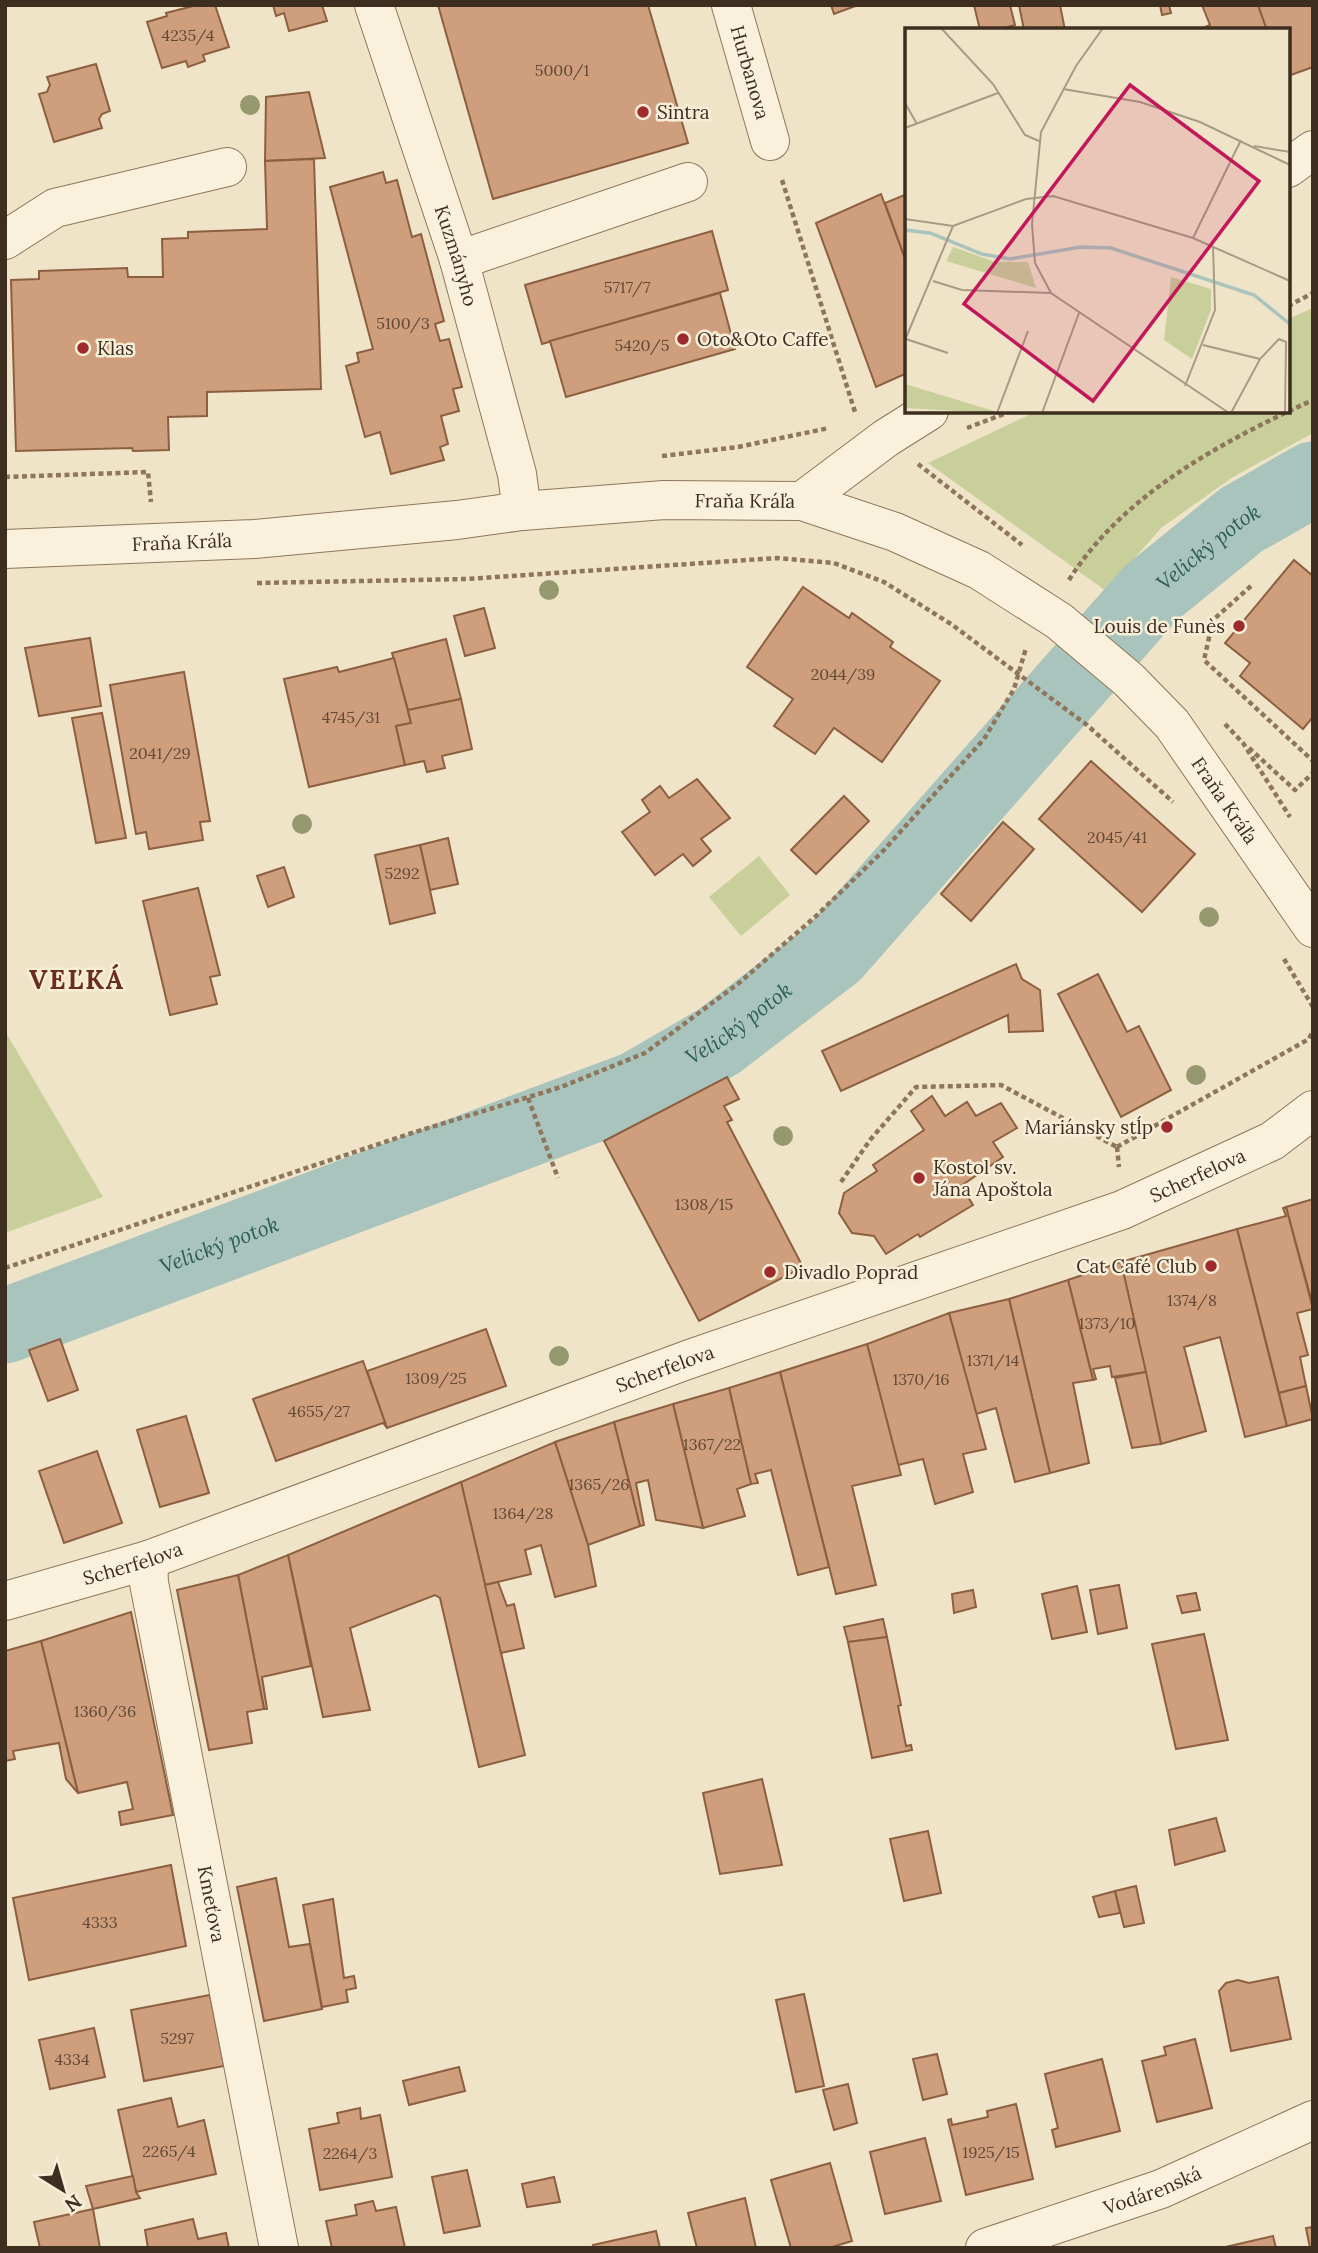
<svg xmlns="http://www.w3.org/2000/svg" width="1318" height="2253" viewBox="0 0 1318 2253" font-family="Lora,serif">
<style>
.green{fill:#c9cf9b}
.lines{fill:none;stroke-linecap:round;stroke-linejoin:round}
.river{stroke:#a9c4bc;stroke-width:75}
.building{fill:#cf9f7d;stroke:#8d5f41;stroke-width:2}
.minor-casing{stroke:#8d765c;stroke-width:40}
.path{stroke:#8d765c;stroke-width:4.5;stroke-dasharray:5 3.5;stroke-linecap:butt}
.minor{stroke:#faf1dc;stroke-width:38}
.tree{fill:#96986f}
.poi-dot{fill:#9e2a2b;stroke:#f7eed8;stroke-width:2.5}
.labels{text-anchor:middle;stroke-width:5;stroke-linejoin:round;paint-order:stroke}
.number-label{font-size:16px;fill:#624a37}
.street-label{font-size:19px;fill:#3d2e20;stroke:#f7eed8}
.poi-label{font-size:19px;fill:#3d2e20;stroke:#f7eed8;text-anchor:start}
.water-label{font-size:21px;font-style:italic;fill:#2f5d5a;stroke:#f7eed8}
.district-label{font-size:26px;font-weight:bold;letter-spacing:2px;fill:#6b2e1e;stroke:#f7eed8}
.inset-river{fill:none;stroke:#a9c4bc;stroke-width:3.5}
.inset-road{fill:none;stroke:#a89b85;stroke-width:2}
.view{fill:#c2185b;fill-opacity:0.15;stroke:#c2185b;stroke-width:3.5}
.inset-edge{fill:none;stroke:#3d2e20;stroke-width:3.5}
</style>
<rect width="100%" height="100%" fill="#f0e4c8"/>
<g class="green">
<polygon points="1313,308 1313,433 1233,477 1161,528 1106,591 928,463 1037,411 1288,411 1288,319"/>
<polygon points="759,856 790,895 741,936 709,897"/>
<polygon points="5,1031 103,1197 5,1233"/>
</g>
<g class="lines">
<path class="river" id="s1" d="M5 1326 638 1088 719 1041 834 953 1150 594 1241 520 1313 479"/>
</g>
<g class="building">
<polygon points="197,5 215,5 229,47 203,55 205,61 188,67 186,61 162,68 147,22 167,16 166,13"/>
<polygon points="273,5 322,5 327,21 289,31 284,13 276,16"/>
<polygon points="438,5 648,5 688,143 493,199"/>
<polygon points="831,5 858,5 834,14"/>
<polygon points="974,5 1010,5 1015,25 997,30 980,30"/>
<polygon points="1019,5 1060,5 1065,30 1024,30"/>
<polygon points="1160,5 1169,5 1171,13 1162,15"/>
<polygon points="1202,5 1258,5 1267,30 1198,30 1210,25"/>
<polygon points="1258,5 1313,5 1313,67 1288,76 1288,30 1267,30"/>
<polygon points="96,64 110,111 102,114 99,119 102,128 54,142 39,94 47,92 50,85 47,77"/>
<polygon points="309,92 325,158 265,161 266,97"/>
<polygon points="314,159 321,389 207,392 207,416 168,417 169,450 133,451 132,448 16,451 11,280 39,279 39,271 127,268 128,277 163,277 162,239 188,238 188,232 267,229 265,161"/>
<polygon points="383,172 386,183 397,180 412,237 421,234 444,321 435,324 440,341 449,339 462,387 453,389 459,411 441,416 448,444 440,447 444,460 391,474 380,432 365,437 346,366 359,362 357,353 373,349 330,187"/>
<polygon points="881,194 907,264 907,373 876,387 816,223"/>
<polygon points="907,194 907,264 885,203"/>
<polygon points="712,231 728,290 542,344 525,285"/>
<polygon points="720,293 735,349 566,397 550,341"/>
<polygon points="1294,560 1313,576 1313,717 1303,729 1240,676 1250,663 1225,643"/>
<polygon points="803,587 849,618 852,613 893,642 890,647 940,681 882,762 834,728 815,754 774,726 793,699 747,667"/>
<polygon points="484,608 495,648 465,656 454,616"/>
<polygon points="90,638 101,706 39,716 25,648"/>
<polygon points="446,639 461,699 408,710 392,653"/>
<polygon points="394,658 411,723 396,726 405,765 309,787 284,679 337,667 339,672"/>
<polygon points="184,672 210,821 200,822 203,840 149,849 146,832 136,834 110,685"/>
<polygon points="461,699 472,749 442,756 445,768 427,772 424,761 405,765 396,726 411,723 408,710"/>
<polygon points="102,713 126,838 96,843 72,718"/>
<polygon points="1091,761 1195,854 1142,912 1039,819"/>
<polygon points="697,779 730,818 701,839 711,851 693,866 683,854 655,875 622,832 650,812 642,800 660,786 669,798"/>
<polygon points="844,796 869,821 816,874 791,850"/>
<polygon points="1003,822 1034,849 971,921 941,894"/>
<polygon points="448,838 458,884 430,890 420,845"/>
<polygon points="420,845 435,913 390,924 375,855"/>
<polygon points="284,867 294,897 268,907 257,876"/>
<polygon points="198,888 220,975 210,977 217,1004 170,1015 143,901"/>
<polygon points="1016,964 1022,979 1040,990 1043,1031 1009,1032 1008,1015 841,1091 822,1051"/>
<polygon points="1098,974 1127,1032 1139,1026 1171,1090 1121,1117 1058,994"/>
<polygon points="727,1077 739,1099 724,1106 732,1120 727,1122 803,1267 699,1321 604,1141"/>
<polygon points="932,1096 945,1116 967,1102 976,1116 1001,1103 1017,1128 993,1142 1003,1157 961,1186 973,1205 920,1237 918,1234 886,1254 874,1236 852,1233 839,1213 844,1193 877,1171 873,1165 924,1130 911,1111"/>
<polygon points="1313,1199 1313,1306 1286,1207"/>
<polygon points="1286,1207 1313,1309 1297,1313 1308,1355 1300,1357 1306,1386 1279,1393 1237,1229 1286,1216 1283,1208"/>
<polygon points="1237,1229 1287,1426 1245,1437 1220,1337 1184,1347 1206,1431 1161,1444 1121,1262"/>
<polygon points="1121,1262 1146,1372 1112,1377 1110,1366 1093,1369 1096,1379 1093,1380 1068,1280"/>
<polygon points="1068,1280 1093,1380 1073,1383 1089,1463 1050,1473 1009,1299"/>
<polygon points="1009,1299 1050,1473 1015,1482 996,1408 976,1414 949,1313"/>
<polygon points="949,1313 986,1449 963,1454 973,1492 935,1504 923,1459 898,1465 867,1344"/>
<polygon points="486,1329 506,1386 387,1428 367,1371"/>
<polygon points="60,1339 78,1390 48,1401 29,1350"/>
<polygon points="867,1344 901,1475 852,1486 876,1585 836,1594 780,1372"/>
<polygon points="363,1361 387,1428 383,1423 276,1461 253,1399"/>
<polygon points="780,1372 829,1567 798,1575 771,1470 755,1474 758,1483 751,1484 729,1388"/>
<polygon points="1146,1372 1161,1444 1132,1448 1115,1378"/>
<polygon points="1306,1386 1313,1419 1287,1426 1279,1393"/>
<polygon points="729,1388 751,1484 737,1489 745,1516 703,1528 673,1404"/>
<polygon points="673,1404 703,1528 656,1520 648,1480 636,1483 644,1525 640,1526 614,1422"/>
<polygon points="186,1416 209,1493 160,1507 137,1430"/>
<polygon points="614,1422 640,1526 588,1545 555,1442"/>
<polygon points="555,1442 588,1545 596,1586 555,1597 541,1545 525,1550 531,1574 485,1585 461,1482"/>
<polygon points="97,1451 122,1523 64,1543 39,1471"/>
<polygon points="461,1482 525,1755 479,1767 440,1598 435,1595 350,1628 370,1710 323,1717 288,1555"/>
<polygon points="288,1555 311,1666 262,1677 267,1709 264,1709 238,1575"/>
<polygon points="238,1575 264,1709 247,1712 252,1743 209,1750 177,1590"/>
<polygon points="498,1582 507,1606 514,1604 524,1648 501,1653 485,1585"/>
<polygon points="1119,1585 1127,1628 1098,1634 1090,1590"/>
<polygon points="1077,1586 1087,1632 1052,1639 1042,1594"/>
<polygon points="973,1590 976,1607 954,1613 952,1594"/>
<polygon points="1196,1593 1200,1610 1182,1613 1177,1596"/>
<polygon points="131,1612 173,1815 121,1825 119,1812 133,1809 127,1782 78,1793 41,1641"/>
<polygon points="883,1619 887,1637 848,1642 844,1627"/>
<polygon points="1204,1634 1228,1740 1176,1749 1152,1644"/>
<polygon points="887,1637 901,1705 898,1706 906,1746 911,1745 912,1750 872,1758 848,1642"/>
<polygon points="41,1641 78,1793 66,1779 59,1743 13,1751 15,1759 5,1761 5,1651"/>
<polygon points="762,1779 782,1865 720,1874 703,1793"/>
<polygon points="1216,1818 1225,1851 1175,1865 1169,1830"/>
<polygon points="928,1831 941,1893 904,1901 890,1839"/>
<polygon points="171,1865 186,1946 29,1980 13,1898"/>
<polygon points="276,1878 289,1947 310,1944 322,2009 264,2021 237,1887"/>
<polygon points="1136,1886 1144,1923 1124,1927 1115,1891"/>
<polygon points="1115,1891 1120,1913 1099,1917 1093,1897"/>
<polygon points="333,1899 344,1978 354,1976 356,1988 346,1990 348,2002 322,2007 303,1905"/>
<polygon points="1278,1977 1291,2039 1231,2051 1219,1991 1226,1983 1238,1980 1249,1983"/>
<polygon points="804,1994 824,2086 796,2092 776,2000"/>
<polygon points="210,1995 224,2066 144,2081 131,2010"/>
<polygon points="94,2028 105,2077 50,2089 39,2040"/>
<polygon points="1195,2039 1212,2108 1157,2122 1142,2061 1166,2055 1164,2047"/>
<polygon points="937,2054 947,2094 923,2100 913,2059"/>
<polygon points="1102,2059 1120,2131 1056,2147 1052,2130 1058,2128 1045,2074"/>
<polygon points="459,2067 465,2091 409,2105 403,2081"/>
<polygon points="848,2084 857,2123 834,2130 823,2090"/>
<polygon points="171,2098 178,2127 204,2120 216,2174 136,2192 118,2110"/>
<polygon points="1016,2104 1033,2179 966,2195 948,2120 951,2119 952,2125 988,2117 987,2111"/>
<polygon points="360,2108 361,2119 380,2115 392,2177 320,2190 309,2129 339,2123 337,2113"/>
<polygon points="925,2138 941,2201 885,2214 870,2152"/>
<polygon points="830,2163 852,2241 829,2248 791,2248 771,2180"/>
<polygon points="467,2170 480,2226 444,2233 432,2177"/>
<polygon points="133,2176 136,2192 140,2198 93,2209 86,2186"/>
<polygon points="554,2177 560,2202 527,2207 522,2184"/>
<polygon points="745,2198 756,2248 697,2248 688,2213"/>
<polygon points="373,2201 376,2211 396,2207 405,2248 332,2248 326,2221 357,2215 355,2205"/>
<polygon points="93,2209 100,2248 40,2248 34,2222"/>
<polygon points="193,2219 198,2239 226,2233 229,2248 148,2248 145,2230"/>
<polygon points="1313,2227 1313,2248 1310,2248 1306,2228"/>
<polygon points="656,2231 660,2248 594,2248 593,2245"/>
<polygon points="1273,2236 1276,2248 1221,2248"/>
</g>
<g class="lines">
<defs>
<g id="minor">
<path id="s2" d="M374 5 459 260 517 474 522 511"/>
<path id="s3" d="M731 5 770 141"/>
<polyline points="1288,168 1313,150"/>
<polyline points="5,240 55,208 227,167"/>
<polyline points="459,260 688,182"/>
<polyline points="802,501 886,438 929,411"/>
<path id="s4" d="M5 549 254 539 457 520 522 511 664 500 802 501 895 532 979 570 1059 621 1129 680 1172 724 1313 928"/>
<path id="s5" d="M148 1560 149 1583 279 2248"/>
<path id="s6" d="M5 1601 148 1560 687 1360 1122 1210 1272 1141 1313 1110"/>
<path id="s7" d="M985 2248 1161 2189 1313 2120"/>
</g>
</defs>
<use href="#minor" class="minor-casing"/>
<g class="path">
<polyline points="782,180 855,412"/>
<polyline points="1288,306 1313,293"/>
<polyline points="967,428 1012,411"/>
<polyline points="662,456 738,447 829,428"/>
<polyline points="918,464 1022,545"/>
<polyline points="5,477 148,472 151,502"/>
<path d="M1069 580C1123 494 1223 441 1313 400"/>
<polyline points="257,583 467,579 777,558 834,563 884,582 951,624 1087,725 1173,802"/>
<polyline points="1251,586 1213,620 1204,660 1313,761"/>
<polyline points="1225,724 1243,743 1290,817"/>
<polyline points="1249,748 1295,790 1313,773"/>
<polyline points="1284,959 1313,1007"/>
<polyline points="528,1098 558,1178"/>
<polyline points="1117,1147 1309,1039 1313,1030"/>
<polyline points="1117,1147 1119,1167"/>
<polyline points="841,1182 870,1140 916,1087 1001,1085 1117,1147"/>
<polyline points="5,1268 412,1133 561,1087 645,1053 739,983 815,917 883,851 984,739 1014,689 1026,648"/>
</g>
<use href="#minor" class="minor"/>
</g>
<g class="tree">
<circle cx="250" cy="105" r="10"/>
<circle cx="549" cy="590" r="10"/>
<circle cx="302" cy="824" r="10"/>
<circle cx="1209" cy="917" r="10"/>
<circle cx="1196" cy="1075" r="10"/>
<circle cx="783" cy="1136" r="10"/>
<circle cx="559" cy="1356" r="10"/>
</g>
<g class="poi-dot">
<circle cx="643" cy="112" r="7"/>
<circle cx="683" cy="339" r="7"/>
<circle cx="83" cy="348" r="7"/>
<circle cx="1239" cy="626" r="7"/>
<circle cx="1167" cy="1127" r="7"/>
<circle cx="919" cy="1178" r="7"/>
<circle cx="1211" cy="1266" r="7"/>
<circle cx="770" cy="1272" r="7"/>
</g>
<g class="labels">
<g class="number-label">
<text x="188" y="41">4235/4</text>
<text x="562" y="76">5000/1</text>
<text x="627" y="293">5717/7</text>
<text x="403" y="329">5100/3</text>
<text x="642" y="351">5420/5</text>
<text x="843" y="680">2044/39</text>
<text x="351" y="723">4745/31</text>
<text x="160" y="759">2041/29</text>
<text x="1117" y="843">2045/41</text>
<text x="402" y="879">5292</text>
<text x="704" y="1210">1308/15</text>
<text x="1192" y="1306">1374/8</text>
<text x="1107" y="1329">1373/10</text>
<text x="993" y="1366">1371/14</text>
<text x="436" y="1384">1309/25</text>
<text x="921" y="1385">1370/16</text>
<text x="319" y="1417">4655/27</text>
<text x="712" y="1450">1367/22</text>
<text x="599" y="1490">1365/26</text>
<text x="523" y="1519">1364/28</text>
<text x="105" y="1717">1360/36</text>
<text x="100" y="1928">4333</text>
<text x="177" y="2044">5297</text>
<text x="72" y="2065">4334</text>
<text x="169" y="2157">2265/4</text>
<text x="991" y="2158">1925/15</text>
<text x="350" y="2159">2264/3</text>
</g>
<g class="street-label">
<text dy="7" stroke="none"><textPath href="#s3" startOffset="70">Hurbanova</textPath></text>
<text dy="7" stroke="none"><textPath href="#s2" startOffset="264">Kuzmányho</textPath></text>
<text dy="7" stroke="none"><textPath href="#s4" startOffset="742">Fraňa Kráľa</textPath></text>
<text dy="7" stroke="none"><textPath href="#s4" startOffset="177">Fraňa Kráľa</textPath></text>
<text dy="7" stroke="none"><textPath href="#s4" startOffset="1330">Fraňa Kráľa</textPath></text>
<text dy="7" stroke="none"><textPath href="#s6" startOffset="1267">Scherfelova</textPath></text>
<text dy="7" stroke="none"><textPath href="#s6" startOffset="700">Scherfelova</textPath></text>
<text dy="7" stroke="none"><textPath href="#s6" startOffset="133">Scherfelova</textPath></text>
<text dy="7" stroke="none"><textPath href="#s5" startOffset="350">Kmeťova</textPath></text>
<text dy="7" stroke="none"><textPath href="#s7" startOffset="177">Vodárenská</textPath></text>
</g>
<g class="poi-label">
<text x="657" y="119">Sintra</text>
<text x="697" y="346">Oto&amp;Oto Caffe</text>
<text x="97" y="355">Klas</text>
<text x="1225" y="633" text-anchor="end">Louis de Funès</text>
<text x="1153" y="1134" text-anchor="end">Mariánsky stĺp</text>
<text x="933" y="1174">Kostol sv.<tspan x="933" dy="22">Jána Apoštola</tspan></text>
<text x="1197" y="1273" text-anchor="end">Cat Café Club</text>
<text x="784" y="1279">Divadlo Poprad</text>
</g>
<g class="water-label">
<text dy="7" stroke="none"><textPath href="#s1" startOffset="1468">Velický potok</textPath></text>
<text dy="7" stroke="none"><textPath href="#s1" startOffset="796">Velický potok</textPath></text>
<text dy="7" stroke="none"><textPath href="#s1" startOffset="229">Velický potok</textPath></text>
</g>
<g class="district-label">
<text x="77" y="989">VEĽKÁ</text>
</g>
</g>
<g transform="translate(905 28)">
<rect width="385" height="385" fill="#f0e4c8"/>
<path d="M48 219 90 234H123L131 260 41 233ZM266 249 306 261V282L287 331 259 312ZM0 356 89 383V385L0 380Z" fill="#c9cf9b"/>
<path class="inset-river" d="M0 202 25 205 77 226 105 231 176 219 206 220 349 267 385 296"/>
<path class="inset-road" d="M36 0 88 56 120 107 134 113M198 0 171 38 136 104 127 196 130 235 146 265 324 385M158 61 235 74 295 94 385 137M0 75 12 96M0 100 93 65M349 118 385 124M0 191 48 198 121 171 148 168 288 210 385 253M288 210 336 112M28 253 57 262 146 265M1 311 43 325M0 312 48 198M298 317 355 331M280 358 310 282 308 218M92 385 123 303M137 385 174 285M326 385 355 331 374 311 381 314 380 385"/>
<path class="view" d="M225 57 354 153 188 373 59 276Z"/>
<rect width="385" height="385" class="inset-edge"/>
</g>
<rect width="1318" height="2253" fill="none" stroke="#3d2e20" stroke-width="14"/>
<g transform="translate(63 2190) rotate(143)" stroke="#f7eed8" stroke-width="5" paint-order="stroke">
<path d="M0-5L12 26L0 18L-12 26Z" fill="#3d2e20"/>
<text y="-10" font-size="19" font-weight="bold" text-anchor="middle" fill="#3d2e20">N</text>
</g>
</svg>
